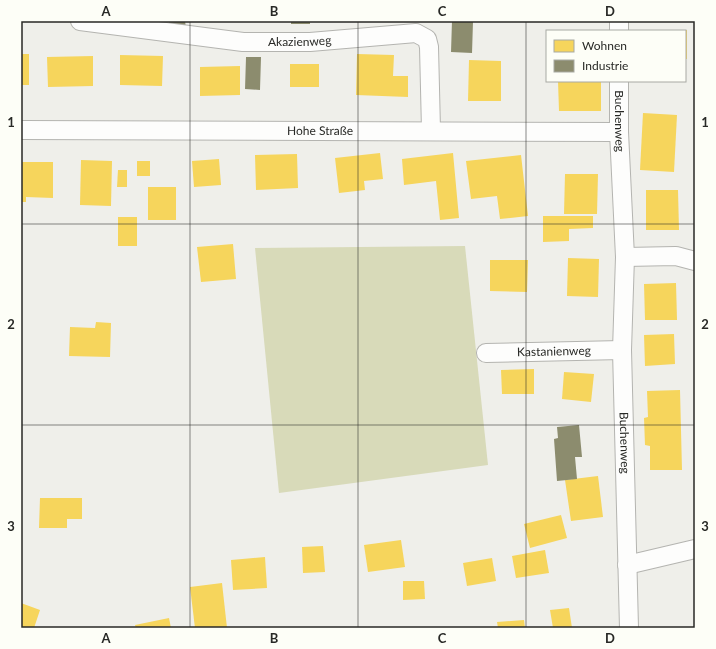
<svg xmlns="http://www.w3.org/2000/svg" width="716" height="649" viewBox="0 0 716 649" font-family="Lato,sans-serif">
<style>
.green{fill:#d8dab9}
.homes{fill:#f6d55c}
.industry{fill:#8c8c6e}
.lines{fill:none;stroke-linecap:round;stroke-linejoin:round}
.minor-casing{stroke:#b4b4b0;stroke-width:20}
.minor{stroke:#fdfdfc;stroke-width:18}
.grid{fill:none;stroke:#282926;stroke-width:1;stroke-opacity:0.55}
.labels{text-anchor:middle;stroke-width:4;stroke-linejoin:round;paint-order:stroke}
.street-label{font-size:12px;fill:#282926;stroke:#fdfef7}
.neatline{fill:none;stroke:#282926;stroke-width:1.5}
.grid-label{font-size:13px;text-anchor:middle;font-weight:bold;fill:#282926}
</style>
<rect width="100%" height="100%" fill="#efefea"/>
<polygon class="green" points="465,246 488,465 279,493 255,248"/>
<g class="homes">
<rect x="685" y="30" width="2" height="29"/>
<rect x="21" y="54" width="8" height="31"/>
<polygon points="357,54 394,55 393,76 408,76 408,97 356,95"/>
<polygon points="120,55 163,56 162,86 120,85"/>
<polygon points="93,56 93,86 48,87 47,57"/>
<polygon points="469,60 501,61 501,101 468,101"/>
<rect x="290" y="64" width="29" height="23"/>
<polygon points="240,66 240,95 200,96 200,67"/>
<polygon points="558,81 601,81 601,111 559,111"/>
<polygon points="643,113 677,115 674,172 640,170"/>
<polygon points="380,153 383,179 364,181 365,190 339,193 335,158"/>
<polygon points="453,153 459,218 440,220 436,181 404,185 402,159"/>
<polygon points="297,154 298,188 256,190 255,155"/>
<polygon points="521,155 528,216 500,219 497,196 471,199 466,161"/>
<polygon points="219,159 221,185 194,187 192,161"/>
<polygon points="81,160 112,161 111,206 80,205"/>
<rect x="137" y="161" width="13" height="15"/>
<polygon points="21,162 53,162 53,198 26,197 26,202 21,202"/>
<polygon points="118,170 127,170 127,187 117,187"/>
<polygon points="565,174 598,174 597,214 564,214"/>
<rect x="148" y="187" width="28" height="33"/>
<polygon points="646,190 678,190 679,230 646,230"/>
<polygon points="543,216 593,216 593,228 569,229 569,241 543,242"/>
<rect x="118" y="217" width="19" height="29"/>
<polygon points="233,244 236,279 201,282 197,247"/>
<polygon points="568,258 599,259 598,297 567,296"/>
<polygon points="490,260 528,260 527,292 490,291"/>
<polygon points="676,283 677,320 645,320 644,284"/>
<polygon points="96,322 111,323 110,357 69,356 70,327 95,328"/>
<polygon points="674,334 675,364 645,366 644,335"/>
<polygon points="534,369 534,394 502,394 501,370"/>
<polygon points="564,372 594,374 591,402 562,399"/>
<polygon points="680,390 682,470 650,470 650,446 645,445 644,418 648,417 647,391"/>
<polygon points="598,476 603,517 571,521 565,480"/>
<polygon points="40,498 82,498 82,519 67,519 67,528 39,528"/>
<polygon points="561,515 567,538 530,548 524,524"/>
<polygon points="401,540 405,567 368,572 364,545"/>
<polygon points="323,546 325,572 303,573 302,547"/>
<polygon points="545,550 549,573 516,578 512,556"/>
<polygon points="265,557 267,588 233,590 231,560"/>
<polygon points="492,558 496,581 467,586 463,563"/>
<polygon points="403,581 424,581 425,599 403,600"/>
<polygon points="222,583 227,628 195,628 190,587"/>
<polygon points="21,603 40,610 34,628 21,628"/>
<polygon points="569,608 572,628 553,628 550,610"/>
<polygon points="169,618 171,628 136,628 135,625"/>
<polygon points="524,620 525,628 498,628 497,622"/>
</g>
<g class="industry">
<polygon points="169,21 185,21 186,28 169,29"/>
<rect x="291" y="21" width="19" height="3"/>
<polygon points="452,21 473,21 472,53 451,52"/>
<polygon points="246,57 261,57 260,90 245,89"/>
<polygon points="579,425 582,457 575,457 577,479 557,481 554,439 558,438 557,427"/>
</g>
<g class="lines">
<defs>
<g id="minor">
<path id="s1" d="M80 21 243 42H310L416 33 427 39 429 47 431 130"/>
<polyline points="619,31 619,21"/>
<path id="s2" d="M619 81V132L625 257 622 350 629 628"/>
<path id="s3" d="M21 130 619 132"/>
<polyline points="625,257 676,256 695,261"/>
<path id="s4" d="M486 353 622 350"/>
<polyline points="627,565 695,549"/>
</g>
</defs>
<use href="#minor" class="minor-casing"/>
<use href="#minor" class="minor"/>
</g>
<path class="grid" d="M190 21V628M358 21V628M526 21V628M21 224H695M21 425H695"/>
<g class="labels">
<g class="street-label">
<text dy="4" stroke="none"><textPath href="#s1" startOffset="221">Akazienweg</textPath></text>
<text dy="4" stroke="none"><textPath href="#s2" startOffset="40">Buchenweg</textPath></text>
<text dy="4" stroke="none"><textPath href="#s3" startOffset="299">Hohe Straße</textPath></text>
<text dy="4" stroke="none"><textPath href="#s4" startOffset="68">Kastanienweg</textPath></text>
<text dy="4" stroke="none"><textPath href="#s2" startOffset="362">Buchenweg</textPath></text>
</g>
</g>
<rect width="716" height="649" fill="none" stroke="#fdfef7" stroke-width="44"/>
<rect x="546" y="30" width="140" height="52" fill="#fdfef7" stroke="#a8a9a3"/>
<rect x="554" y="40" width="20" height="12" fill="#f6d55c" stroke="#a8a9a3"/>
<text x="582" y="50" font-size="12" fill="#282926">Wohnen</text>
<rect x="554" y="60" width="20" height="12" fill="#8c8c6e" stroke="#a8a9a3"/>
<text x="582" y="70" font-size="12" fill="#282926">Industrie</text>
<rect x="22" y="22" width="672" height="605" class="neatline"/>
<g class="grid-label">
<text x="106" y="16">A</text>
<text x="274" y="16">B</text>
<text x="442" y="16">C</text>
<text x="610" y="16">D</text>
<text x="11" y="127">1</text>
<text x="705" y="127">1</text>
<text x="11" y="329">2</text>
<text x="705" y="329">2</text>
<text x="11" y="531">3</text>
<text x="705" y="531">3</text>
<text x="106" y="643">A</text>
<text x="274" y="643">B</text>
<text x="442" y="643">C</text>
<text x="610" y="643">D</text>
</g>
</svg>
